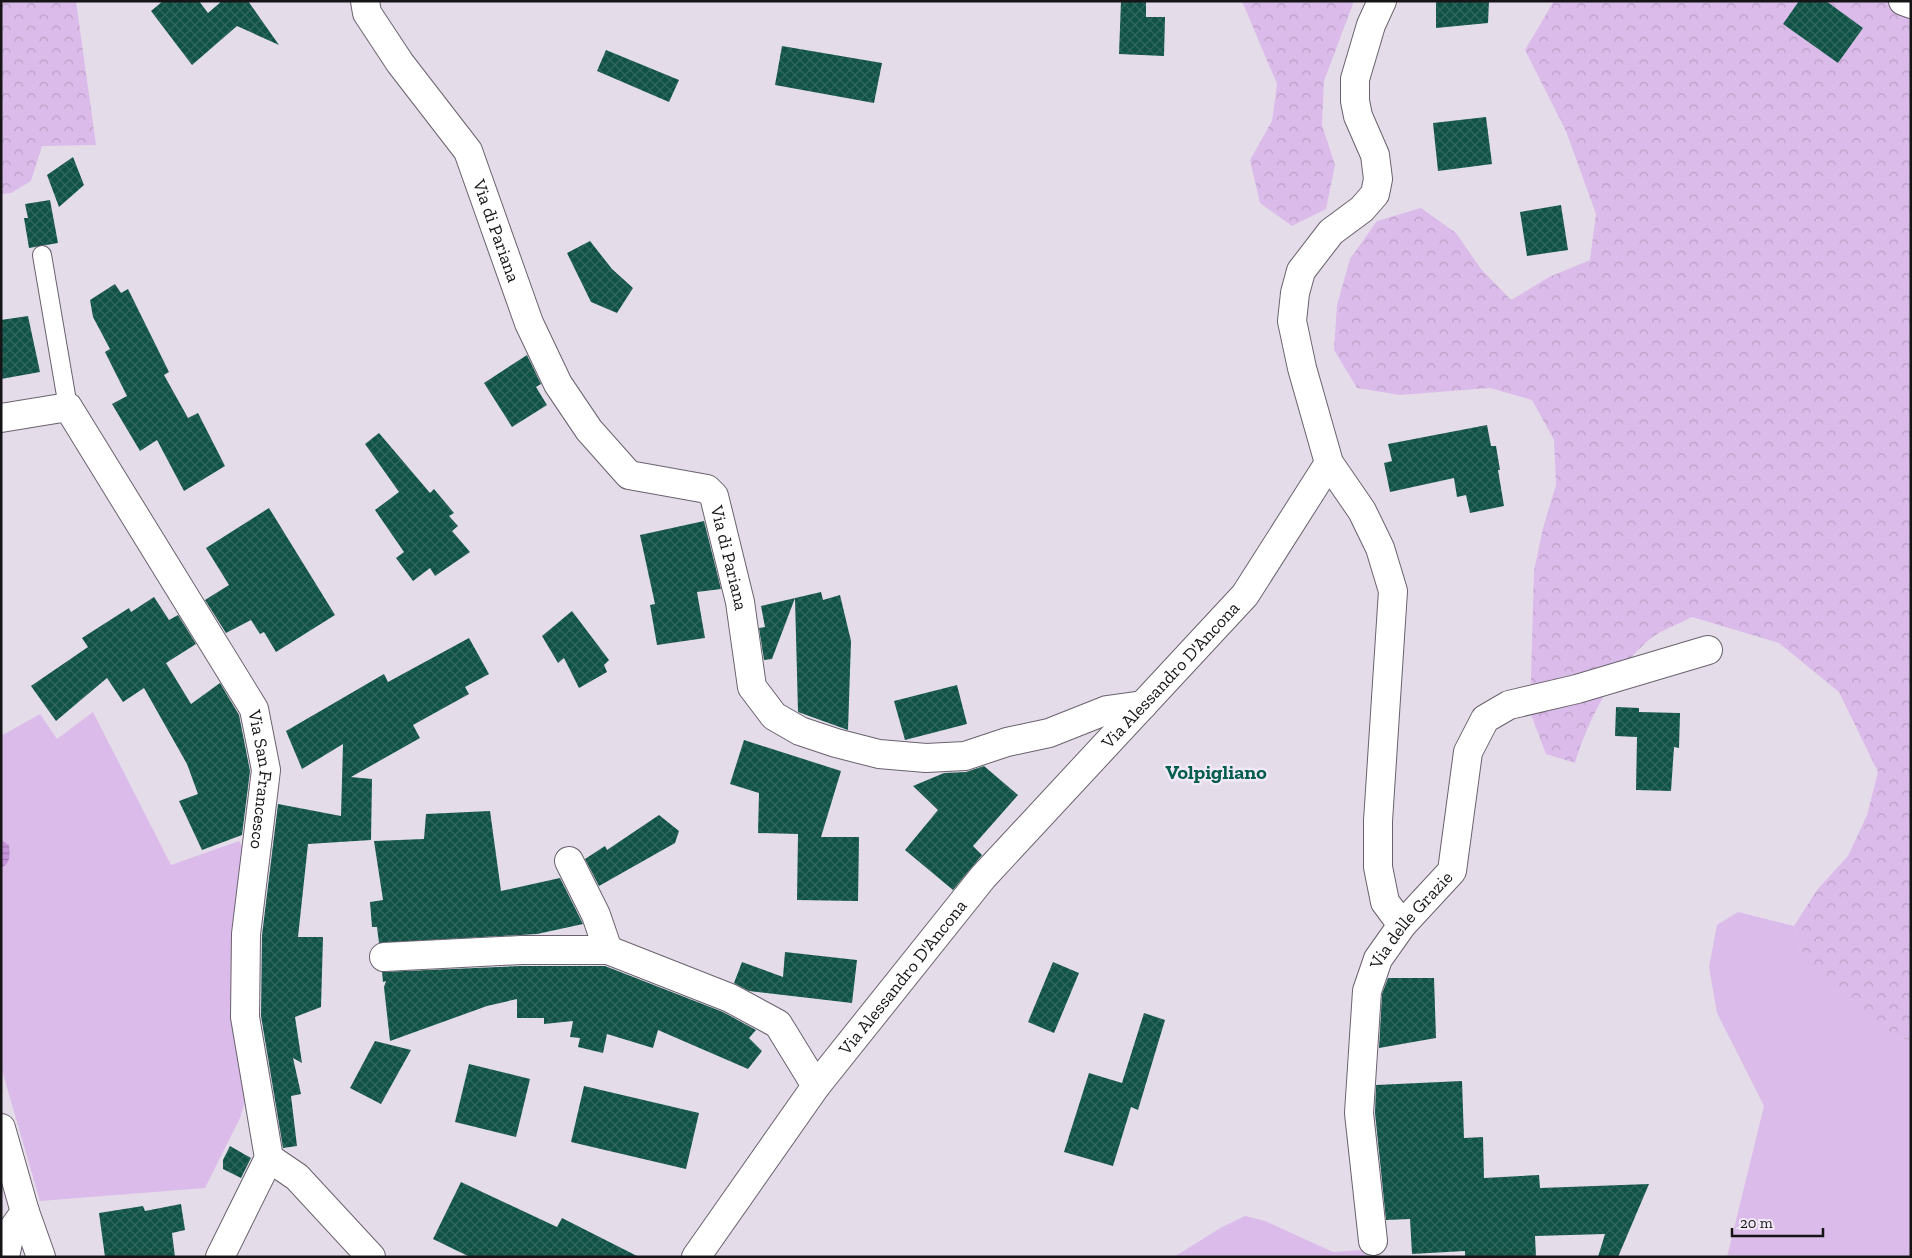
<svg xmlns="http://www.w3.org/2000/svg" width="1912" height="1258" viewBox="0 0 1912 1258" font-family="'Zilla Slab',serif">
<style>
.green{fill:#dbbbe9}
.forest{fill:url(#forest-crowns)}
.water{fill:url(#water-rules)}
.building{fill:url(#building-cross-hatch)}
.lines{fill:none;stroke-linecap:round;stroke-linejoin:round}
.service-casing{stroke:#6a626e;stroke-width:20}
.minor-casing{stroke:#6a626e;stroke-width:30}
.tertiary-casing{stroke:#6a626e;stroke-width:30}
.service{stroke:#fff;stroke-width:18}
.minor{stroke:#fff;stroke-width:28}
.tertiary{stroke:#fff;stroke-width:28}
.labels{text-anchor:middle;stroke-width:5;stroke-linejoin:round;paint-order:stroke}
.street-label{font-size:18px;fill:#171418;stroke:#f2e9f7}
.quarter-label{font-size:20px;font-weight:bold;fill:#005d4e;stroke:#f2e9f7}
</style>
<defs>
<pattern id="forest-crowns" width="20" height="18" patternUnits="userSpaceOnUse" patternTransform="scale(1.25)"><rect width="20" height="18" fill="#dbbbe9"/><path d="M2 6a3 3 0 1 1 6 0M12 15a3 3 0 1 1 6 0" fill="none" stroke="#bba0c7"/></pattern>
<pattern id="water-rules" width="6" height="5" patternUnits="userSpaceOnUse" patternTransform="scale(1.25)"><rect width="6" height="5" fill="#c695dc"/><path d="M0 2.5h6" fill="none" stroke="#a078b1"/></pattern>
<pattern id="building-cross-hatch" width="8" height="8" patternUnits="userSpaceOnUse" patternTransform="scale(1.25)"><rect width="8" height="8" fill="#105346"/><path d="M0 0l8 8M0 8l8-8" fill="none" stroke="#32675d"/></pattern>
</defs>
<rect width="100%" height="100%" fill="#e5dcea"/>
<g class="green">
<polygon points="93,712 171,865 239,841 245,852 247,1094 240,1118 205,1188 40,1201 1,1067 1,736 40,714 57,739"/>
<polygon points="1738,912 1794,926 1800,949 1897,1038 1911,1040 1911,1257 1727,1257 1764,1106 1717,1013 1709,967 1717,925"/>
<polygon points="1245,1216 1265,1221 1333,1252 1361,1250 1368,1257 1174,1257 1222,1227"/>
</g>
<g class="forest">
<polygon points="1,1 76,1 96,145 42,146 31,181 11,193 1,194"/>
<polygon points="1242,1 1354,1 1324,81 1322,125 1335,165 1326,209 1292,226 1260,203 1250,160 1272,121 1277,84"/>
<path d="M1554 1H1911V1040L1897 1038 1854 1011 1800 949 1794 926 1817 890 1848 856 1867 815 1878 772 1839 692 1779 643 1692 617C1679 624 1661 630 1650 639 1615 668 1588 719 1575 763L1546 754 1530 712 1534 571 1543 528 1556 485 1554 440 1532 400 1490 388 1400 395 1357 388 1334 350 1337 305 1350 259 1377 221 1421 208 1456 233 1481 269 1511 300 1549 277 1590 260 1596 214 1566 131 1525 50Z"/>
</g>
<path class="water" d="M1 840 9 845C10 855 11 863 1 868Z"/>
<g class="building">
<polygon points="163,1 199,1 208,13 222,1 248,1 279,45 237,26 192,65 151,11"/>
<polygon points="1121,1 1146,2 1146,17 1165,17 1164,56 1119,54"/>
<polygon points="1436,1 1489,1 1488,23 1436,28"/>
<polygon points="1799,1 1826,1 1863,28 1838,63 1783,24"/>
<polygon points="782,46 882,63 874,103 775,85"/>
<polygon points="606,50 679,80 669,102 597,71"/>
<polygon points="1486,117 1492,164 1438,171 1433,123"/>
<polygon points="73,157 84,185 59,207 47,175"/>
<polygon points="50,200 58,243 29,248 24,218 28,218 25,204"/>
<polygon points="1561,205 1568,250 1527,256 1520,212"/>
<polygon points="590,241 612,269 633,288 617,313 591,302 567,253"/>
<polygon points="115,284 121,293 128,289 169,372 164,375 188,418 198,413 225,466 184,491 157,440 140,451 112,404 127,396 105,352 110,349 93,317 90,300"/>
<polygon points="28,316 40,372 1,379 1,320"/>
<polygon points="527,355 541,384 536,387 547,405 512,427 484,383"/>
<polygon points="1487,425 1491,446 1496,446 1500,470 1498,470 1504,506 1470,513 1466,495 1457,497 1454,478 1390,492 1384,463 1392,461 1388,444"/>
<polygon points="379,433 430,493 434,489 454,513 449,516 458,526 452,531 470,552 435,576 430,568 413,581 396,558 404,552 375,510 399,492 365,444"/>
<polygon points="269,508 335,615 276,652 264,632 260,634 251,620 226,633 205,600 229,585 206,548"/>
<polygon points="704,521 721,589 697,592 705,638 657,645 650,605 655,604 640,535"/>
<polygon points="821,592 823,600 840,595 851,641 848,730 798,712 795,598 772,659 764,660 759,628 765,627 761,606"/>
<polygon points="154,597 169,620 178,615 196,644 166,663 191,704 220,683 239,715 250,771 242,835 202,850 179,801 198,794 187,764 144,688 123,702 107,678 56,721 31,686 88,647 82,638 129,608 131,612"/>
<polygon points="572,611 609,660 604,665 607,672 579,688 564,658 558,663 542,636"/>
<polygon points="469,638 489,674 465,687 469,694 413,725 420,738 351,777 372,779 371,840 308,844 298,937 323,937 321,1007 295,1017 302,1063 293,1058 301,1094 291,1096 297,1146 283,1148 261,1016 262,935 278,804 341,816 343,744 302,769 286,731 384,674 388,682"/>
<polygon points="957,685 967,724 905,740 894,701"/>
<polygon points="1616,707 1639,708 1639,712 1680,713 1679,748 1674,747 1671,791 1636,790 1637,737 1615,736"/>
<polygon points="744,740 841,771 821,837 859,837 858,901 797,900 798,834 758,833 759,793 730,784"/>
<polygon points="984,766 1018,795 973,846 982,855 953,890 905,850 938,810 913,786 944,773 966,772"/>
<polygon points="490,811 501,891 560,878 583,924 537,934 379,943 377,927 372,927 370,902 383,900 374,841 424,839 426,814"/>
<polygon points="659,815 679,831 675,843 599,886 585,859 605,846 607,850"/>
<polygon points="785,952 857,960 852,1003 749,991 734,983 742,962 783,977"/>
<polygon points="1053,962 1079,973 1054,1033 1028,1022"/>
<polygon points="521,966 605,966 723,1012 756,1030 749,1038 762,1051 748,1069 658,1030 653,1048 607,1034 603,1053 578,1047 580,1038 570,1037 573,1021 544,1024 544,1018 517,1018 517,999 487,1006 390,1041 384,987 386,981 383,982 382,972"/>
<polygon points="1388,978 1434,978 1436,1038 1379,1048 1382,994"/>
<polygon points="1144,1013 1165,1020 1138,1110 1131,1107 1113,1166 1064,1152 1089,1073 1122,1083"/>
<polygon points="375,1041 411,1050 381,1104 350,1088"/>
<polygon points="469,1064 530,1079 516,1137 455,1122"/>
<polygon points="1462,1081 1464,1138 1483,1137 1484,1178 1539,1175 1540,1188 1649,1184 1618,1257 1598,1257 1605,1234 1535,1236 1536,1257 1465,1257 1465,1251 1412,1254 1410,1219 1386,1220 1375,1113 1376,1085"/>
<polygon points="584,1086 699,1113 686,1169 571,1142"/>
<polygon points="230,1146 251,1158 241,1178 223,1169 223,1160"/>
<polygon points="461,1182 557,1227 562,1218 639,1257 470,1257 433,1239"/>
<polygon points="181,1204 185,1230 172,1233 175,1257 105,1257 99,1213 143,1206 145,1211"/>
</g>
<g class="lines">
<defs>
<polyline id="service" points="42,255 68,407"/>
<g id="minor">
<path id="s1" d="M365 1 367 13 400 63 468 151 529 323 558 384 589 430 629 475 707 489 714 496 740 602 752 687 774 716 800 731 836 743 879 754 926 758 965 756 1007 742 1049 733 1107 710 1143 705"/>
<polyline points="1382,1 1371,25 1355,79 1355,101 1358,116 1375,155 1378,179 1375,194 1362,209 1331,232 1301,271 1295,293 1292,321 1302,368 1329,463 1362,511 1380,548 1393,591 1378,821 1378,867 1385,902 1402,925"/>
<polyline points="1903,1 1911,4"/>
<path id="s2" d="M1 418 68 407 254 709 266 770 246 934 245 1017 269 1158 220 1257"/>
<polyline points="569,861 596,915 608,950 730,998 778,1024 816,1086"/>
<polyline points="384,957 521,950 608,950"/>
<polyline points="269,1158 297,1177 371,1257"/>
<path id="s3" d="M1373 1241 1359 1113 1367 991 1378 959 1402 925 1452 871 1468 752 1485 719 1509 705 1577 689 1708 650"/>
<polyline points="5,1257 10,1233 25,1212"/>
<path id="s4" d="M696 1257 816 1086 983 877 1245 595 1329 463"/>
</g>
<polyline id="tertiary" points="1,1128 25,1212 41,1257"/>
</defs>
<use href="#service" class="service-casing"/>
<use href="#minor" class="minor-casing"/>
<use href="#tertiary" class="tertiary-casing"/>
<use href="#service" class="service"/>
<use href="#minor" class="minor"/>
<use href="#tertiary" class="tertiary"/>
</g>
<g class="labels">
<g class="street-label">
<text dy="6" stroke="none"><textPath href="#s1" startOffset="268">Via di Pariana</textPath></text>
<text dy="6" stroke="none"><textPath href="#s1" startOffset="702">Via di Pariana</textPath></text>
<text dy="6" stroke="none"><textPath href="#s4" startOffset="752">Via Alessandro D'Ancona</textPath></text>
<text dy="6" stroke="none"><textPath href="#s2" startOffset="494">Via San Francesco</textPath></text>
<text dy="6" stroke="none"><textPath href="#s3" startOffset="336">Via delle Grazie</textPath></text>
<text dy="6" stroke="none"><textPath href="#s4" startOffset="348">Via Alessandro D'Ancona</textPath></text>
</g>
<g class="quarter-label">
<text x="1216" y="779">Volpigliano</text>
</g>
</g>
<rect width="1912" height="1258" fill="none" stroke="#171418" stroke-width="5"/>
<path d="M1732 1228v8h91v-8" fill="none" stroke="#171418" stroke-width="2.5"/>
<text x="1740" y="1228" font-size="15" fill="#171418" stroke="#f2e9f7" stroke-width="4" paint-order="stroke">20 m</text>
</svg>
